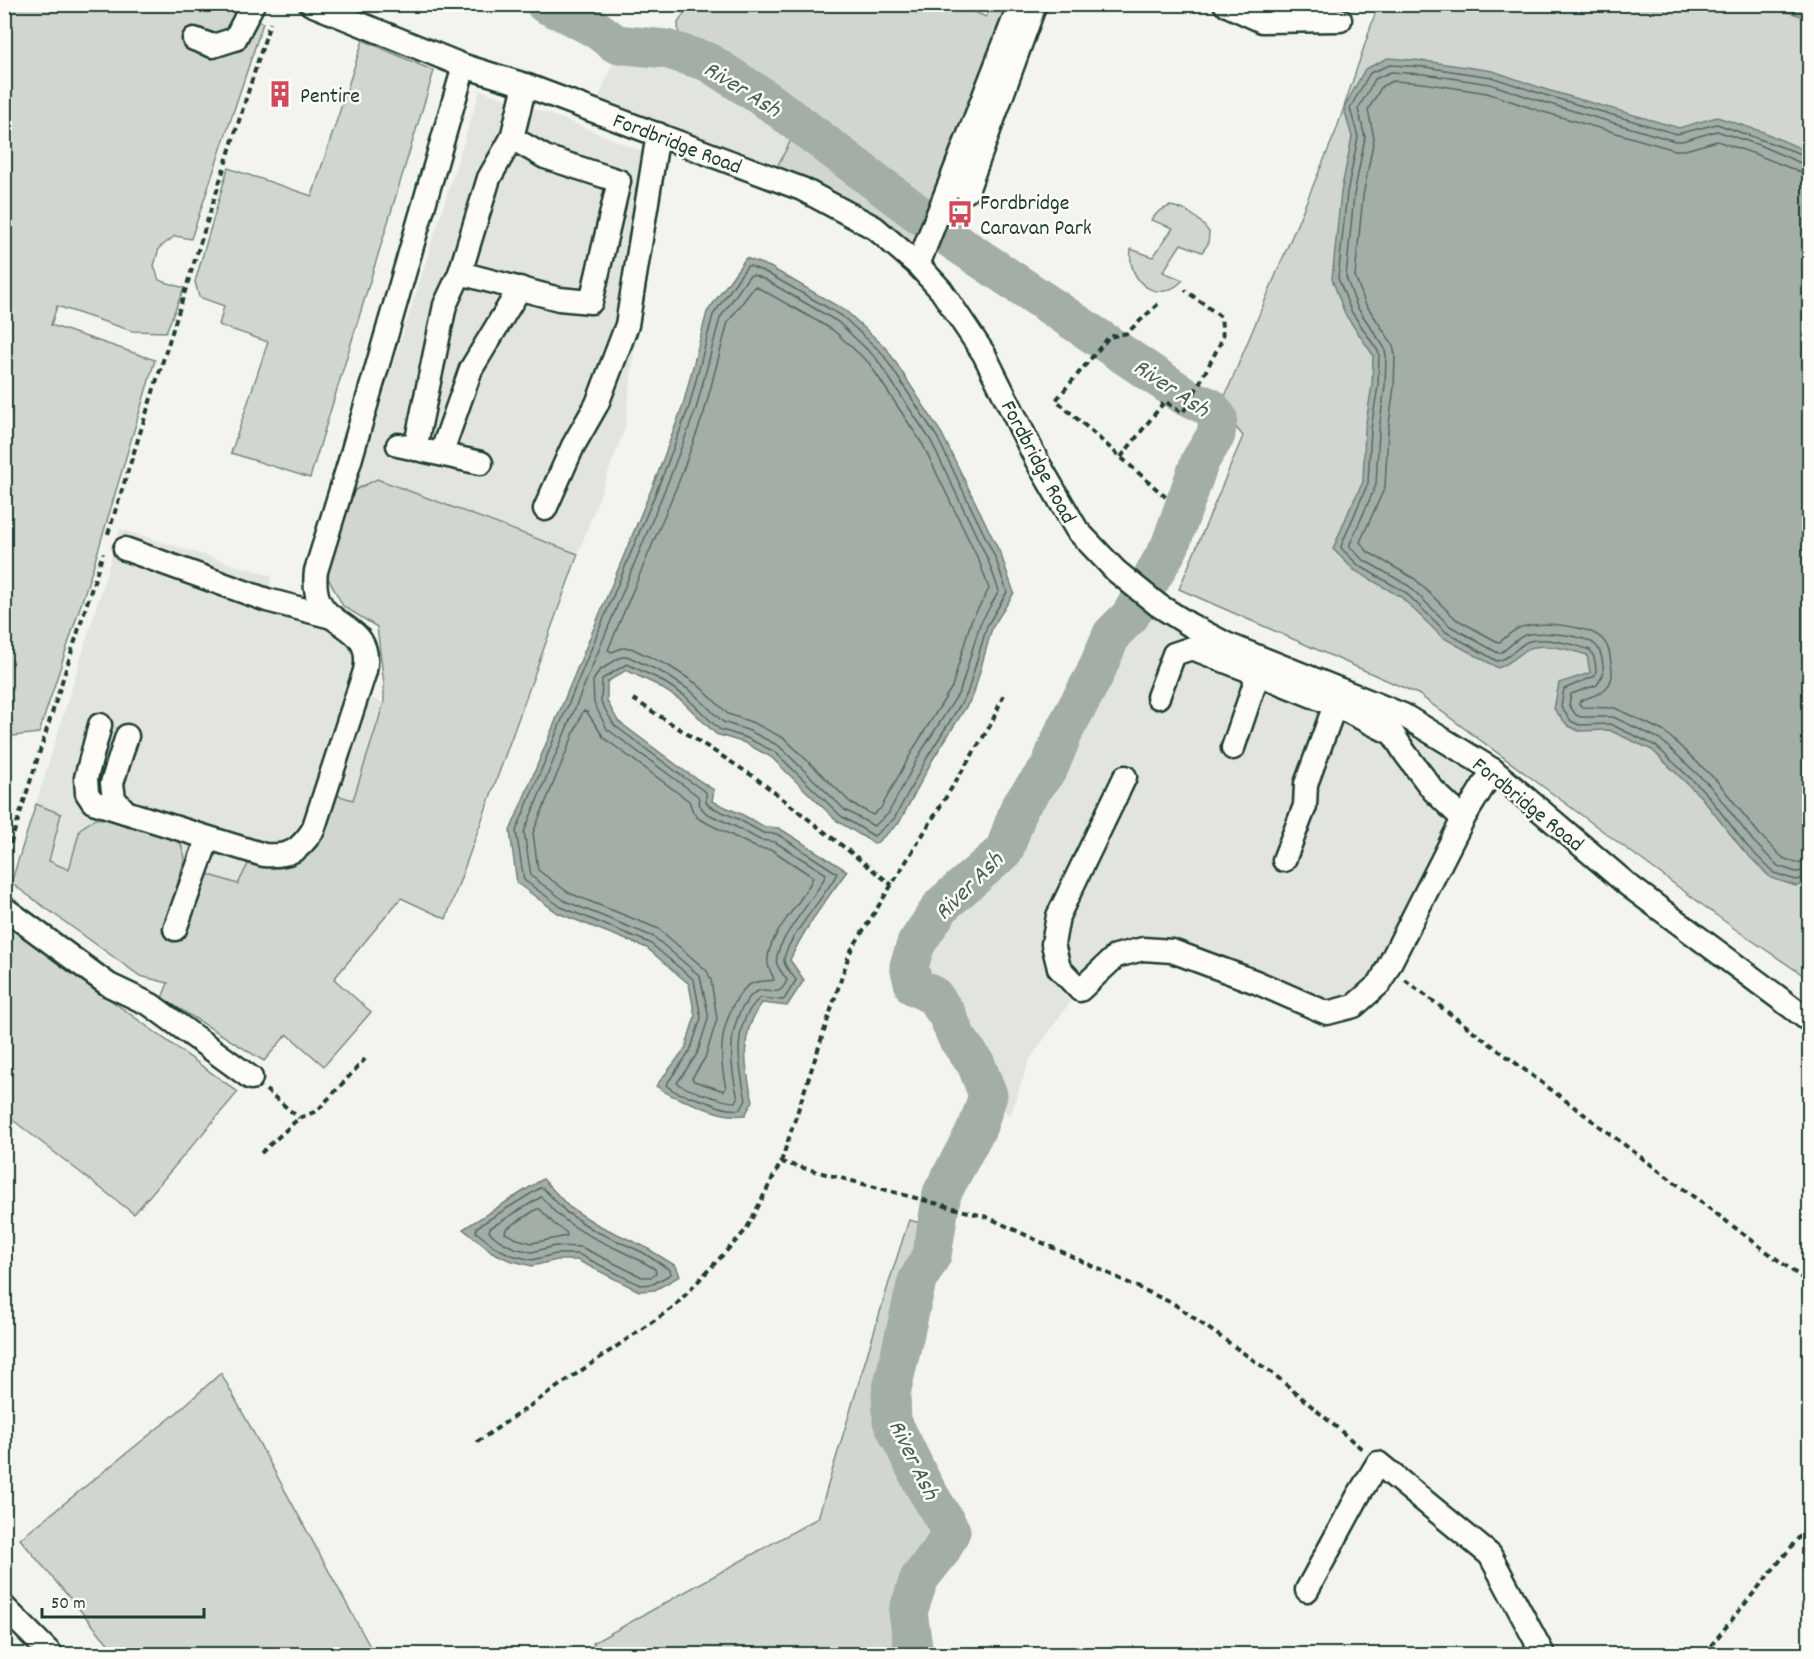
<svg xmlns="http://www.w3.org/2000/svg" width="1814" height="1659" viewBox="0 0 1814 1659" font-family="Dekko,sans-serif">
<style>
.built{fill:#e2e5df}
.green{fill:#d1d6d1;stroke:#788a82;stroke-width:1.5}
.water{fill:#a3aea7;stroke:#6e8179;stroke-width:1.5}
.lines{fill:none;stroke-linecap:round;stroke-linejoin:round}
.shore{stroke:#546a62;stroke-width:1.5}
.river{stroke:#a3aea7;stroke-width:39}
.minor-casing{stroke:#1f3d34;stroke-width:27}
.path{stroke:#1f3d34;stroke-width:4;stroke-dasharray:6 4.5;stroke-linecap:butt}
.minor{stroke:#fdfcf7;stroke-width:22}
.labels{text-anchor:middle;stroke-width:5;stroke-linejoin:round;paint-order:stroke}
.poi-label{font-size:22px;fill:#1f3d34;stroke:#fdfcf7;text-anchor:start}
.street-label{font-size:22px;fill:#1f3d34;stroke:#fdfcf7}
.water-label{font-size:24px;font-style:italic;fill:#475f56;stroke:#fdfcf7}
</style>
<rect width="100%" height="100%" fill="#f4f4ef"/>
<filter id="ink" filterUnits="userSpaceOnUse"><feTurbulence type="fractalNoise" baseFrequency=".0167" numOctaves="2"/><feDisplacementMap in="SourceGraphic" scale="12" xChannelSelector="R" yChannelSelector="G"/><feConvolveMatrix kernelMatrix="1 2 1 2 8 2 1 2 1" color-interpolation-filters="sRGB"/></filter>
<g filter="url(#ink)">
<g class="built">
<polygon points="615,57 708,73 794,135 775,171 596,104"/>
<polygon points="480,90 566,120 646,153 637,329 625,428 578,554 377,479 353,491"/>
<polygon points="120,529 272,576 267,600 357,636 358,693 384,703 353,801 318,842 306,856 290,865 276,868 256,867 248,864 238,884 182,941 164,932 185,857 80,829 69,871 49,861 61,814 36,804"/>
<polygon points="1143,592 1403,715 1493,770 1380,983 1327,1013 1143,949 1080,990 1062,1013 1029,1061 1010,1116 988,1095 976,1064 957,1038 947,1015 934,996 914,986 909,966 916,944 942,905 1004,851 1020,806 1049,768 1066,727 1094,676 1112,634 1130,616"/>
<polygon points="593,1643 600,1654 572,1654"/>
</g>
<g class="green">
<polygon points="958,4 986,17 991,5 1020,5 923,252 862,213 775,171 794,134 708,73 681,68 678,23 689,5"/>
<polygon points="5,5 239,5 240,10 263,23 191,239 175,236 159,248 154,266 159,280 184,288 166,332 132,331 57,306 51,325 155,360 95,561 39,733 5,737"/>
<polygon points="1240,5 1292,5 1278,13"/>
<polygon points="1378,5 1809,5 1809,979 1735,929 1418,694 1179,589 1243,436 1220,408 1336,131"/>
<polygon points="363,40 434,71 310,478 231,453 268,342 219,325 224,306 199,297 195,282 228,168 312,196"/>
<path d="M1170 206C1188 209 1198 217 1209 232L1208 244 1202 252 1181 244 1163 272 1183 280C1158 307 1126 281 1131 249L1153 257 1173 228 1151 220 1159 211Z"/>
<path d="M377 479 578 554 446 919 401 898 334 979 371 1012 324 1066 287 1034 264 1061 162 998 168 983 140 976 11 883 36 804 61 814 49 861 69 870 80 829 95 819 110 818 179 838 185 857 164 932 182 941 204 873 238 884 248 864C273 872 306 866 319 840 326 826 330 810 336 795L353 800 384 703V684L377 627 343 606 326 574 353 491Z"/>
<polygon points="4,923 238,1092 134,1214 5,1114"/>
<polygon points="909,1220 937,1227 932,1255 917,1281 891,1393 892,1421 923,1484 951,1531 941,1551 919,1579 908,1612 914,1654 600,1654 593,1643 818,1518 890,1279"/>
<polygon points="221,1373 374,1654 117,1654 20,1539 174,1415"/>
</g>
<g class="water">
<polygon points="1762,5 1809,5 1809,18"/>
<path d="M1388 58 1425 61 1493 71 1547 90 1679 128 1717 117 1763 132 1809 152V883L1796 886 1771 878 1743 850 1701 797 1652 750 1609 730 1579 731 1568 726 1554 709 1559 683 1590 673 1587 655C1571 650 1541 641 1526 650 1516 657 1509 664 1498 668L1442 637 1401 597 1354 570 1333 549 1351 506 1363 482 1365 429 1372 385 1373 355 1345 314 1332 279 1341 192 1352 137 1344 108 1365 69Z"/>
<path d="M746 258 770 267 846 311 887 349 942 434 1001 555 1014 593 992 628 973 696 933 759 899 823 875 844 837 821 771 757 745 743 716 734 682 701 657 685 626 670 607 682V701L618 721 686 772 714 790 712 801 741 814 765 827 779 828 847 871C827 899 804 928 790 960L804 980 787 1006 762 1003C739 1034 744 1065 753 1101L745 1115C727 1117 715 1112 699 1106 680 1098 674 1099 656 1086L685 1049 695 1016 689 984 647 948 558 913 517 883 510 831 658 473 683 405 707 312Z"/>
<polygon points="543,1179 569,1207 598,1225 645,1247 676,1266 680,1276 655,1290 639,1291 577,1260 557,1260 532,1266 509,1260 492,1252 463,1229"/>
</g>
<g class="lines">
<g class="shore">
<path d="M1810 157 1717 124 1677 134 1545 95 1491 77 1425 67 1390 65 1370 73 1350 108 1358 137 1347 193 1338 278 1351 311 1378 351 1379 355 1378 386 1371 429 1368 483 1341 546 1342 549 1358 565 1405 592 1446 632 1497 661C1509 659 1515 649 1525 643 1540 635 1574 644 1590 650 1595 656 1597 669 1595 676L1564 689 1561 707 1571 721 1579 725 1610 724 1656 746 1705 792 1747 846 1774 873 1796 880 1810 877"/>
<path d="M1810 164H1803L1759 145 1717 131 1682 141H1675L1543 102 1490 84 1424 74 1391 72 1375 79 1358 109 1365 137 1354 195 1346 277 1357 307 1384 347 1386 355 1385 386 1379 430 1376 485 1350 544V547L1362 559 1409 586 1450 626 1498 653 1502 652C1509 647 1517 638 1525 635 1540 631 1589 634 1598 648 1602 654 1604 668 1603 675L1597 685 1571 694 1569 705 1576 715 1581 717H1613L1660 739 1711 787 1753 841 1778 866 1796 872 1810 870"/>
<path d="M1810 173 1800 172 1755 154 1717 141 1685 150H1675L1540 111 1487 93 1423 83 1393 81 1382 86 1368 110 1374 138 1363 196 1355 276 1365 303 1393 345 1395 356 1394 387 1388 431 1385 487 1360 542 1368 552 1415 579 1456 619 1498 642H1500C1506 637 1512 631 1519 628 1537 620 1592 625 1604 641 1609 647 1610 655 1611 663 1613 673 1613 682 1605 689 1598 696 1588 697 1580 701L1579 704 1582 707 1615 708 1665 732 1717 781 1760 835 1783 858 1796 863 1810 861"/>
<path d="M747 266H750L767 273 842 316 882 353 937 437 995 557 1007 592 987 626 967 694 928 756 894 819 874 836 841 816 775 752 747 738 719 729 685 696 659 679 627 664 602 679 601 702 614 725 682 776 706 792V802L709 806 738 819 763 833 777 834 837 873C829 892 783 942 784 961 784 967 793 975 796 980L785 998 783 1000 760 998C730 1024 739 1067 746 1100L741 1109C725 1112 713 1103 698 1099 686 1095 675 1094 666 1085L690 1051 701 1018 694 980 650 943 561 907 524 880 516 831 663 475 689 407 713 315Z"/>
<path d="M753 275 764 279 838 322 876 358 931 441 988 560 999 591 980 624 960 691 921 752 888 814 874 826 845 810 779 746 750 731 723 722 691 691 663 673 627 656 619 658 599 671 593 681 594 703 607 729 698 796 700 806 706 813 734 826 760 840 775 842 826 874C819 895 771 944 777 964 779 970 784 975 787 980 778 1002 770 984 756 992 751 994 749 998 746 1002 726 1030 730 1067 738 1098L736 1102C728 1103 684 1089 677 1083L697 1054 708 1019V1013L700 976 654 937 565 901 531 876 524 832 670 477 696 409 720 318 749 276Z"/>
<polygon points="755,286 833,330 869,363 923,445 980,563 989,589 971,621 952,687 914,748 881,808 873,815 851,803 785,739 754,723 728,714 697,684 669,666 631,648 622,648 612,652 608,650 679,481 704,413 728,322"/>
<path d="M583 711 587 712 604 738 689 801 693 812 699 819 757 848 772 850 813 877C805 901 765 936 768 963 768 969 773 975 774 980 767 982 759 980 751 984 734 993 723 1027 722 1046 721 1060 723 1075 726 1088L724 1091 694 1081 692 1078 705 1058 717 1019 711 980 707 971 659 929 569 893 538 870 533 833Z"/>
<polygon points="540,1188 543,1188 566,1212 595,1231 642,1252 670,1270 671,1274 653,1284 640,1285 578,1254 556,1254 532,1260 511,1255 495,1247 476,1232 477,1227"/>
<path d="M541 1197C548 1203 553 1212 561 1217 589 1240 625 1250 655 1269L656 1273 651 1277H642L581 1247 555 1246 532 1252 514 1248 499 1240 489 1232 490 1228Z"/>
<polygon points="537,1209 540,1209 554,1224 566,1232 567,1236 532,1243 517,1239 505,1233 506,1229"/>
</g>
<g class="river">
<polyline points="545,4 568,14 596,29 616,44 666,49 708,62 770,102 920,215"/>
<polyline points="914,1654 908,1612 919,1579 941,1551 951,1531 923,1484 892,1421 891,1393 917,1281 932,1255 942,1193 978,1126 988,1095 976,1064 957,1038 947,1015 934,996 914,986 909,966 916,944 942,905 1004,851 1020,806 1049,768 1066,727 1094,676 1112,634 1130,616 1170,546 1200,461 1216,435 1218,418 1210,407 1188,398 948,237"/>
</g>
<defs>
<g id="minor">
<polyline points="311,4 464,66 525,85 802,189 875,228 918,265 941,290 984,354 1037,461 1077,530 1116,571 1158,605 1190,625 1226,644 1403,715 1493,770 1628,885 1810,1021"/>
<polyline points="1225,4 1262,21 1340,20"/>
<polyline points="194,39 213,46 235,39 253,4"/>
<polyline points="967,191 1035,4"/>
<polyline points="918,265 1020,4"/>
<polyline points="460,273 559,299 591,302 619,181 545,157 512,138"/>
<polyline points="398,445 481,463"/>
<polyline points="415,449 445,305 460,273 489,178 512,138 525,85"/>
<polyline points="441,454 471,369 520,288"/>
<polyline points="545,509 573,446 597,404 627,325 658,134"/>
<polyline points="125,549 267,600 332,617"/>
<polyline points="1158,697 1174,654 1192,648 1258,674 1262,660"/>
<path d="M100 725 86 778 87 793 93 802 264 855C289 857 299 851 313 830L365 671C374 623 326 630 317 595 315 587 315 579 316 571L349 464 464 66"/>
<polyline points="1233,748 1258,674 1335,705 1393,734 1405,753 1433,790 1463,819"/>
<polyline points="1125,777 1058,916 1053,944 1059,968 1080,990 1116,956 1143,949 1172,951 1256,982 1327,1013 1354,1006 1380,983 1463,819 1493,770"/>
<polyline points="126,812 114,799 112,783 127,736"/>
<polyline points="1284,860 1305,806 1306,784 1335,705"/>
<polyline points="4,908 109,985 151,1005 251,1078"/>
<polyline points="175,929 208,838"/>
<polyline points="1307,1590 1358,1496 1378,1463 1490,1555 1543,1654"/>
<polyline points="4,1607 51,1654"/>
</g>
</defs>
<use href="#minor" class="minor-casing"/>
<g class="path">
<polyline points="1158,304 1127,333 1109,337 1056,400 1168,499"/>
<polyline points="1121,457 1165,401 1182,413 1188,405 1223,338 1221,317 1185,290"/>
<polyline points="108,534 270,23"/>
<polyline points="633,699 756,778 892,885"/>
<polyline points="4,864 103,553"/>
<polyline points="1405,980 1810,1284"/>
<polyline points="266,1090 299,1118"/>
<polyline points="261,1153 299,1118 317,1111 365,1059"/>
<polyline points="781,1162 850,952 990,726 1005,692"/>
<polyline points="477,1442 674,1307 746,1230 781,1162 987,1217 1174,1304 1276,1376 1362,1449"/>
<polyline points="1704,1654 1810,1524"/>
</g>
<use href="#minor" class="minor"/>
</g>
</g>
<defs>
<symbol id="building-bare" viewBox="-9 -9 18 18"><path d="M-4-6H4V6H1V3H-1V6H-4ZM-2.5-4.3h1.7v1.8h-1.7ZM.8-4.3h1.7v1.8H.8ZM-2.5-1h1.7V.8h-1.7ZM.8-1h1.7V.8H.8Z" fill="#d1495b" stroke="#fdfcf7" stroke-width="2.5" paint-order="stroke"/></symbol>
<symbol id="bus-bare" viewBox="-9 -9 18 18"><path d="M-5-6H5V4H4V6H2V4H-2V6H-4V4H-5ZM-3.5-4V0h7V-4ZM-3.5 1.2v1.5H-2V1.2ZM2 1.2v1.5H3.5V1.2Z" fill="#d1495b" stroke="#fdfcf7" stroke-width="2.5" paint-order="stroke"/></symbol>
</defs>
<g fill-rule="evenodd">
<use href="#building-bare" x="261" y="75" width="38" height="38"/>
<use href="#bus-bare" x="941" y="195" width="38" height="38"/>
</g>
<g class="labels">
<g class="poi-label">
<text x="300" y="102">Pentire</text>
<text x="980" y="209">Fordbridge<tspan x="980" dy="25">Caravan Park</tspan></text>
</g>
<g class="street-label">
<text transform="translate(678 142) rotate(21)" y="8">Fordbridge Road</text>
<text transform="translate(1040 461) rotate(62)" y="8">Fordbridge Road</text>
<text transform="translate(1529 803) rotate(39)" y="8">Fordbridge Road</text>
</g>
<g class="water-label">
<text transform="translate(743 88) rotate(32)" y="8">River Ash</text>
<text transform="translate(1172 387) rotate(34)" y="8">River Ash</text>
<text transform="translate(968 885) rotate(-45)" y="8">River Ash</text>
<text transform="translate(915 1459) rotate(64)" y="8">River Ash</text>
</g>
</g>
<rect width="1814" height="1659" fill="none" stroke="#fdfcf7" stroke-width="24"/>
<rect x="12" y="12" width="1790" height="1635" fill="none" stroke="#1f3d34" stroke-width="2" filter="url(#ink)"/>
<path d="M42 1608v9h162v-9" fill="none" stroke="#1f3d34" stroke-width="3"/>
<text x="51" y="1608" font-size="18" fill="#1f3d34" stroke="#fdfcf7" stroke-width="4.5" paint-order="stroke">50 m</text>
</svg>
